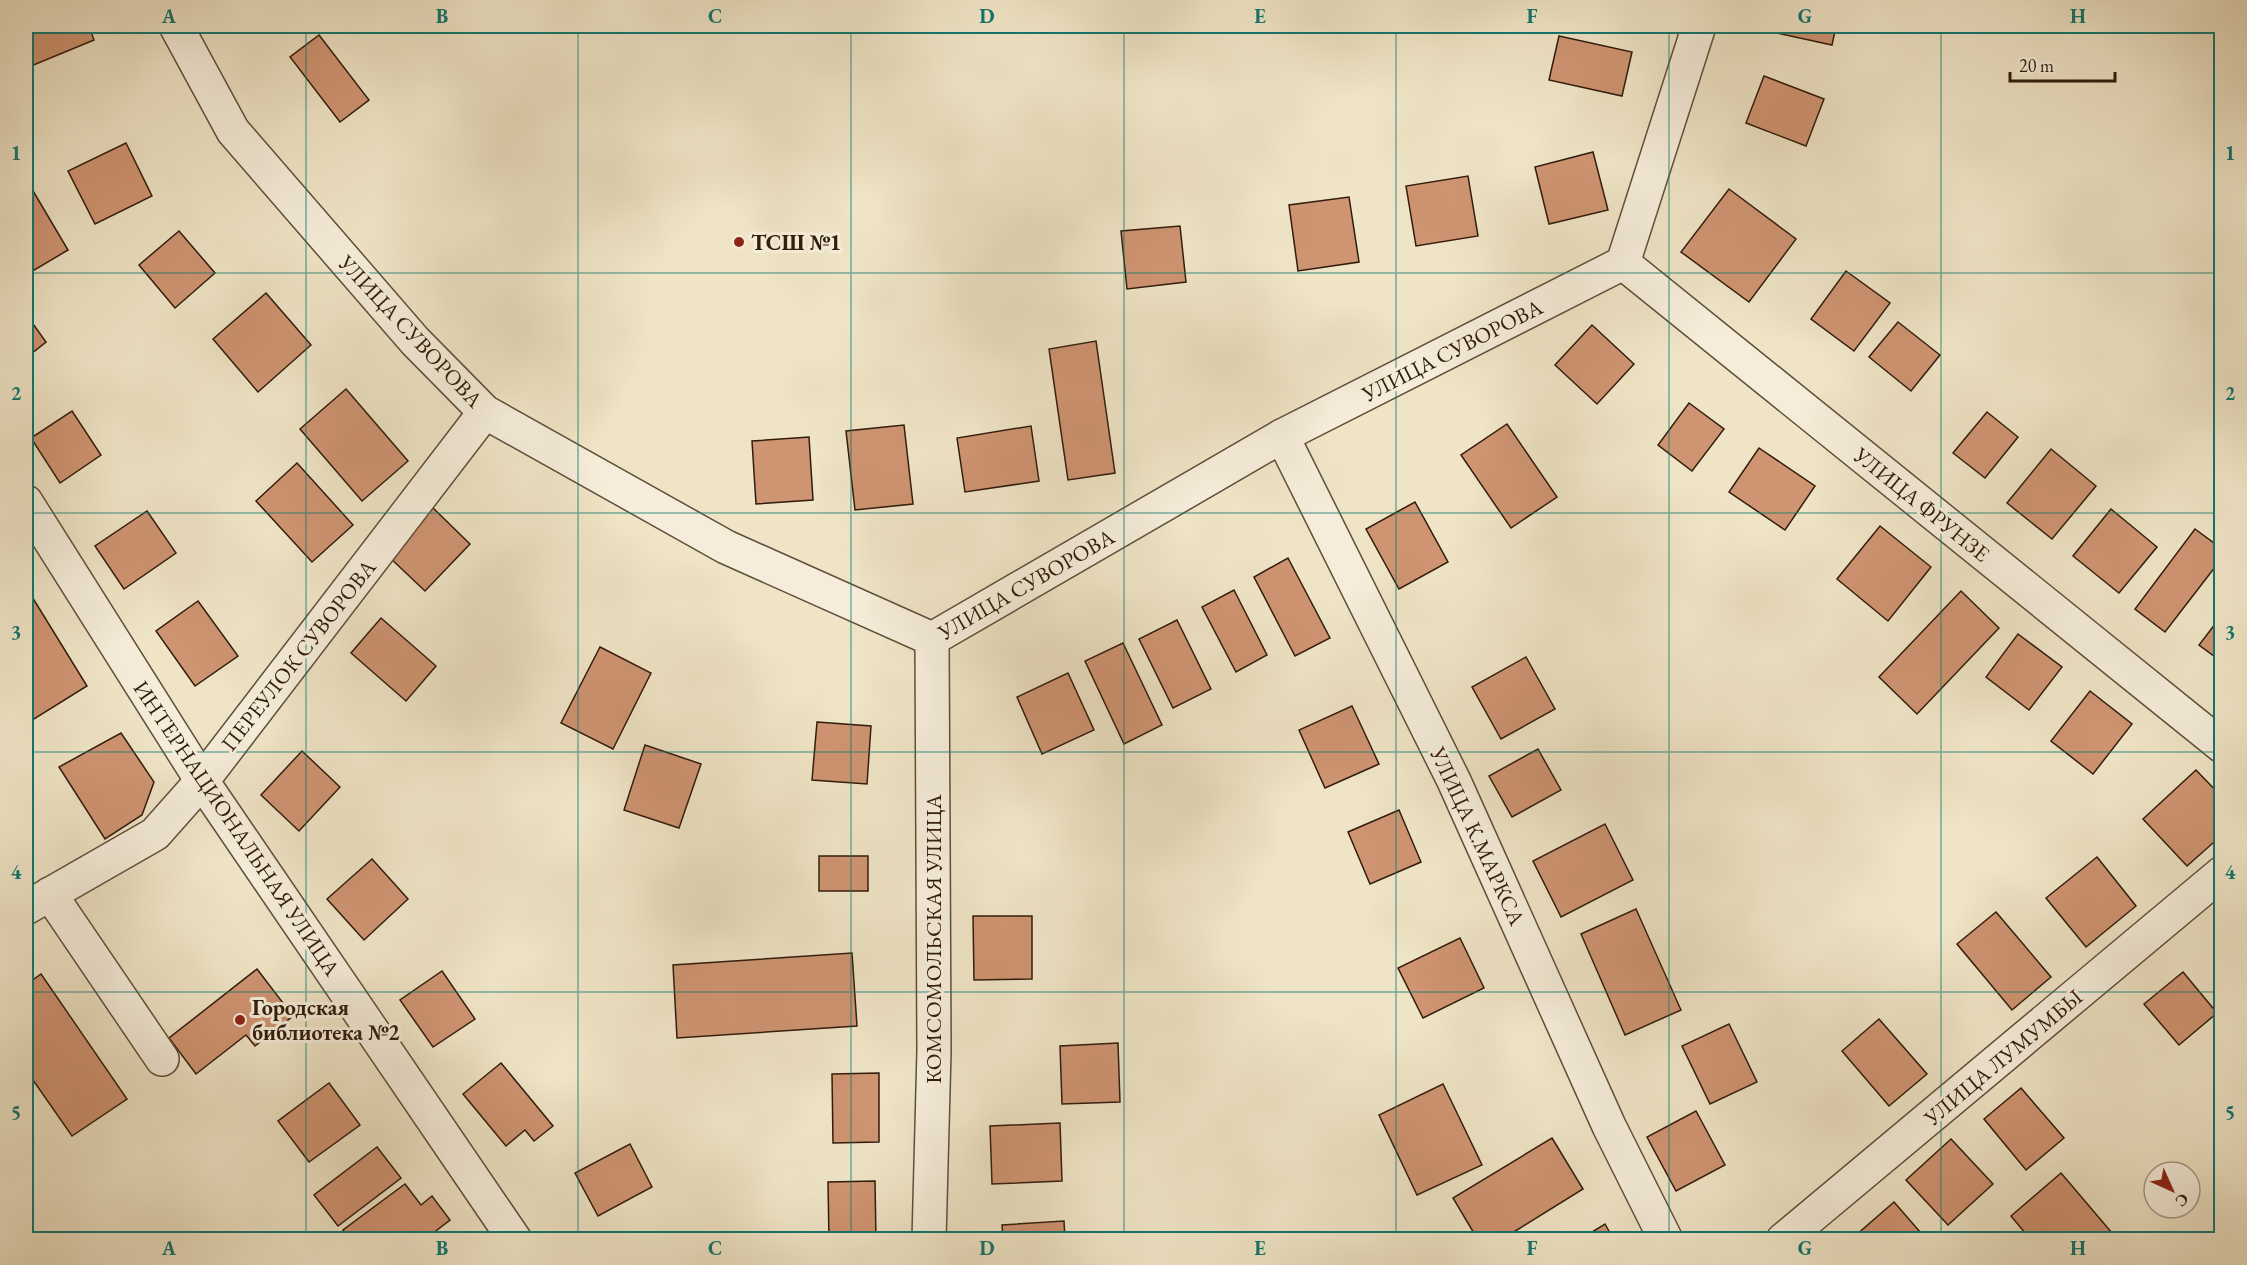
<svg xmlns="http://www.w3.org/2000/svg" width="2247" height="1265" viewBox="0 0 2247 1265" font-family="'EB Garamond',serif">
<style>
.building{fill:#cf9472;stroke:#301c0b;stroke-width:1.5}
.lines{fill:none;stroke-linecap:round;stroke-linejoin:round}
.minor-casing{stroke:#604e3a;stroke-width:36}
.minor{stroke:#f5edda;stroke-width:33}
.grid{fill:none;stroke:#0f766e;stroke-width:1.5;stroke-opacity:0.55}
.poi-dot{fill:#8f2418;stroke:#f5edda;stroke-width:2}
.labels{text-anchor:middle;stroke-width:6;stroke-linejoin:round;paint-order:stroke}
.poi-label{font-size:22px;font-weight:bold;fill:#301c0b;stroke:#f5edda;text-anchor:start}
.street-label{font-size:22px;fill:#301c0b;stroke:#f5edda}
.neatline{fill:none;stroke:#0f766e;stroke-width:2}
.grid-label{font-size:20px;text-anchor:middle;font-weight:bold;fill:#0f766e}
</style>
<rect width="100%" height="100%" fill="#efe4c6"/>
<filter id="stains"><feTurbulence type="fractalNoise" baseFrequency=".00333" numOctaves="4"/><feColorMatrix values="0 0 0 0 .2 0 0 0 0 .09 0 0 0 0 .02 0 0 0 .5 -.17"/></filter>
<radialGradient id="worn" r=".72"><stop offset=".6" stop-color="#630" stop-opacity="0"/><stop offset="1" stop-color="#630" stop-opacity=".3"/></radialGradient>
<g class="building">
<polygon points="26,26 89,26 94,40 31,66 26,53"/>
<polygon points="1774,26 1836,26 1832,45 1772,32"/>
<polygon points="319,35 369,100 340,122 290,57"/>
<polygon points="1559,36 1632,52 1622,96 1549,80"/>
<polygon points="1764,76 1824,99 1806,146 1746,123"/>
<polygon points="126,143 152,196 95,224 68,171"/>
<polygon points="1593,152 1608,210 1549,224 1535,167"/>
<polygon points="1468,176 1478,236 1416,246 1406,186"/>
<polygon points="26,179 68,250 26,275"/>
<polygon points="1729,189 1796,239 1749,302 1681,252"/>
<polygon points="1349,197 1359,262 1298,271 1289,205"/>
<polygon points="1180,226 1186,282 1127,289 1121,231"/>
<polygon points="179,231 215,273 175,308 139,265"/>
<polygon points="1846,271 1890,303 1854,351 1811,319"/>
<polygon points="266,293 311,345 258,392 213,339"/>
<polygon points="26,314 46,342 26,358"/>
<polygon points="1898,322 1940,355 1911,391 1869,357"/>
<polygon points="1592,325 1634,364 1597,404 1555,365"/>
<polygon points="1096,341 1115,473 1068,480 1049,349"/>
<polygon points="346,389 408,461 362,501 300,429"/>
<polygon points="1689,403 1724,429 1692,471 1658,445"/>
<polygon points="72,411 101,455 60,483 31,438"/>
<polygon points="1987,412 2018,437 1985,478 1953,453"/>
<polygon points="1507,424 1557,497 1511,528 1461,455"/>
<polygon points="904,425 913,504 855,510 846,431"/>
<polygon points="1031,426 1039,481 965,492 957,438"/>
<polygon points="809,437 813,500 756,504 752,441"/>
<polygon points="1759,448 1815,486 1785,530 1729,492"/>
<polygon points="2051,449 2096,486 2052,539 2007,503"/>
<polygon points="297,463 353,525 312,562 256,501"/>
<polygon points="1415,502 1448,562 1399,589 1366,529"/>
<polygon points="432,507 470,544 425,591 387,555"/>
<polygon points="2111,509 2157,547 2119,593 2073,556"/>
<polygon points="147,511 176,553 124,589 95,546"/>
<polygon points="1880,526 1931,567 1888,621 1837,579"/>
<polygon points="2195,529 2222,549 2222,558 2165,632 2135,609"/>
<polygon points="1288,558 1330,638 1295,656 1254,577"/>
<polygon points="26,587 87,686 26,724"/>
<polygon points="1234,590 1267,655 1236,672 1202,607"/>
<polygon points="1961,591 1999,628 1917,714 1879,677"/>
<polygon points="198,601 238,656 195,686 156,631"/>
<polygon points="2222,615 2222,662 2199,645"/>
<polygon points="381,618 436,666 406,701 351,653"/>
<polygon points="1177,620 1211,689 1173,708 1139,639"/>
<polygon points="2018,634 2062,667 2029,710 1986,677"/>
<polygon points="1123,643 1162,725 1124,744 1085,661"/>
<polygon points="600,647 651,673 613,749 561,723"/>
<polygon points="1526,657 1555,709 1501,739 1472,687"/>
<polygon points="1068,673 1094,730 1042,754 1017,697"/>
<polygon points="2090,691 2132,724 2093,774 2051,741"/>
<polygon points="1352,706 1379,764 1325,788 1299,730"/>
<polygon points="817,722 871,726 867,784 812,780"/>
<polygon points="121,733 154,782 142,815 105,839 59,767"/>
<polygon points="645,745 701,764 679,828 624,810"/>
<polygon points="1538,749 1561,790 1512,817 1489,776"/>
<polygon points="302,751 340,787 299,831 261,795"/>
<polygon points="2196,770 2222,797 2222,835 2187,866 2143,819"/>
<polygon points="1399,810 1421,862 1370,884 1348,832"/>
<polygon points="1605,824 1633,880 1561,917 1533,861"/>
<rect x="819" y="856" width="49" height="35"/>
<polygon points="2097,857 2136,906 2086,947 2046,898"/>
<polygon points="372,859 408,899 364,940 327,899"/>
<polygon points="1636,909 1681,1010 1625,1035 1581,934"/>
<polygon points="1996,912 2051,977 2012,1010 1957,944"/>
<polygon points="973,916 1032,916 1032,979 974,980"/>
<polygon points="1460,938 1484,988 1423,1018 1398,968"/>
<polygon points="852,953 857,1026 677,1038 673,965"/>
<polygon points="257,969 293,1016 255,1046 246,1035 196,1074 169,1038"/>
<polygon points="442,971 475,1019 433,1047 400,1000"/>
<polygon points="2183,972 2217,1013 2179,1045 2144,1004"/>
<polygon points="41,974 127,1099 72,1136 26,1070 26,985"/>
<polygon points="1879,1019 1927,1074 1889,1106 1842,1051"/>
<polygon points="1729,1024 1757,1082 1710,1104 1682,1046"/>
<polygon points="1118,1043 1120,1102 1062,1104 1060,1046"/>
<polygon points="501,1063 553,1126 534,1141 525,1130 506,1146 463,1094"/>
<polygon points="879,1073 879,1142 833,1143 832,1074"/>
<polygon points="329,1083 360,1125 309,1162 278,1121"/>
<polygon points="1443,1084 1482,1165 1417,1195 1379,1115"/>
<polygon points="2021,1088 2064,1138 2026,1170 1984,1119"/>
<polygon points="1696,1111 1725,1165 1676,1191 1647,1137"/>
<polygon points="1060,1123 1062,1181 992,1184 990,1126"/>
<polygon points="1552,1138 1583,1189 1501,1240 1478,1240 1453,1198"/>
<polygon points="1951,1139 1993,1184 1948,1225 1906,1180"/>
<polygon points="630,1144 652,1187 598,1216 575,1173"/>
<polygon points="377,1147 401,1178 338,1226 314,1195"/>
<polygon points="2061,1173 2118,1240 2031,1240 2011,1216"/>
<polygon points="875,1181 876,1240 829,1240 828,1182"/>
<polygon points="405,1184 421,1205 432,1196 450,1220 424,1240 350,1240 343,1230"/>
<polygon points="1894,1202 1927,1240 1857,1240 1855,1236"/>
<polygon points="1064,1221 1065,1240 1003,1240 1002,1225"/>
<polygon points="1605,1224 1614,1240 1579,1240"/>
</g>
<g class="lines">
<defs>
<g id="minor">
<polyline points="176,26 233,131 415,341 485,412 726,547 932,639 1282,436 1623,263 1699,26"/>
<polyline points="1623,263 2222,746"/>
<polyline points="1282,436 1454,781 1609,1126 1666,1240"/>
<polyline points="26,502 202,781 515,1240"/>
<polyline points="50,894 162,1059"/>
<polyline points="26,908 155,834 202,781 485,412"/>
<polyline points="929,1240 934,1051 932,639"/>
<polyline points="1783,1240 2222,873"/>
</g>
</defs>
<use href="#minor" class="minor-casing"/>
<use href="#minor" class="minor"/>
</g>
<path class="grid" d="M306 26V1240M578 26V1240M851 26V1240M1124 26V1240M1396 26V1240M1669 26V1240M1941 26V1240M26 273H2222M26 513H2222M26 752H2222M26 992H2222"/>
<g class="poi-dot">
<circle cx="739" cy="242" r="6"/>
<circle cx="240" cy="1020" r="6"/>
</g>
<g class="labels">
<g class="poi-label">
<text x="751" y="250">ТСШ №1</text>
<text x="252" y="1015">Городская<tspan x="252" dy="25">библиотека №2</tspan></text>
</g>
<g class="street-label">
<text transform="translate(411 331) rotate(47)" y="8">УЛИЦА СУВОРОВА</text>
<text transform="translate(1452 350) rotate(-27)" y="8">УЛИЦА СУВОРОВА</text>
<text transform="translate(1922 504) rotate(39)" y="8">УЛИЦА ФРУНЗЕ</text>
<text transform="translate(1026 584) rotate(-30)" y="8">УЛИЦА СУВОРОВА</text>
<text transform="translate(298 655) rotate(-52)" y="8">ПЕРЕУЛОК СУВОРОВА</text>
<text transform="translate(237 828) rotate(56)" y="8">ИНТЕРНАЦИОНАЛЬНАЯ УЛИЦА</text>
<text transform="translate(1478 836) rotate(65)" y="8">УЛИЦА К.МАРКСА</text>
<text transform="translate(933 939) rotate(-90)" y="8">КОМСОМОЛЬСКАЯ УЛИЦА</text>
<text transform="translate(2003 1057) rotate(-40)" y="8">УЛИЦА ЛУМУМБЫ</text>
</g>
</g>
<rect width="2247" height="1265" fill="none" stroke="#efe4c6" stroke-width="66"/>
<g transform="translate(2172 1190) rotate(135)"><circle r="28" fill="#f5edda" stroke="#a69987" stroke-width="1.5"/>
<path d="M0-4.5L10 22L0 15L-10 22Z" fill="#8f2418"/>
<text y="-9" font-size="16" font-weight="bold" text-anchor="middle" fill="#301c0b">С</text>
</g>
<path d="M2010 72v9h105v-9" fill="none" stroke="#301c0b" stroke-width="3"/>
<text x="2019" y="72" font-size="18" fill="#301c0b" stroke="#f5edda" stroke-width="4.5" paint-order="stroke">20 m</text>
<rect x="33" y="33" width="2181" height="1199" class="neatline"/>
<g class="grid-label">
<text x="169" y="23">A</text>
<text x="442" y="23">B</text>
<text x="715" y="23">C</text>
<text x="987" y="23">D</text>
<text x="1260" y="23">E</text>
<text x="1532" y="23">F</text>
<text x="1805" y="23">G</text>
<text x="2078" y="23">H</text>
<text x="16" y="160">1</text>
<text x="2230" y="160">1</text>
<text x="16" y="400">2</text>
<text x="2230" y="400">2</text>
<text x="16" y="639">3</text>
<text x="2230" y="639">3</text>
<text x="16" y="879">4</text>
<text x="2230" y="879">4</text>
<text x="16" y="1119">5</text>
<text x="2230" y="1119">5</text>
<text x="169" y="1255">A</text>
<text x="442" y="1255">B</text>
<text x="715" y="1255">C</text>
<text x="987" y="1255">D</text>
<text x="1260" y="1255">E</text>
<text x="1532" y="1255">F</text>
<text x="1805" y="1255">G</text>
<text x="2078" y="1255">H</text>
</g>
<rect width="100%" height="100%" filter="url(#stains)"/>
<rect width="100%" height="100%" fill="url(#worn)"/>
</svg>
